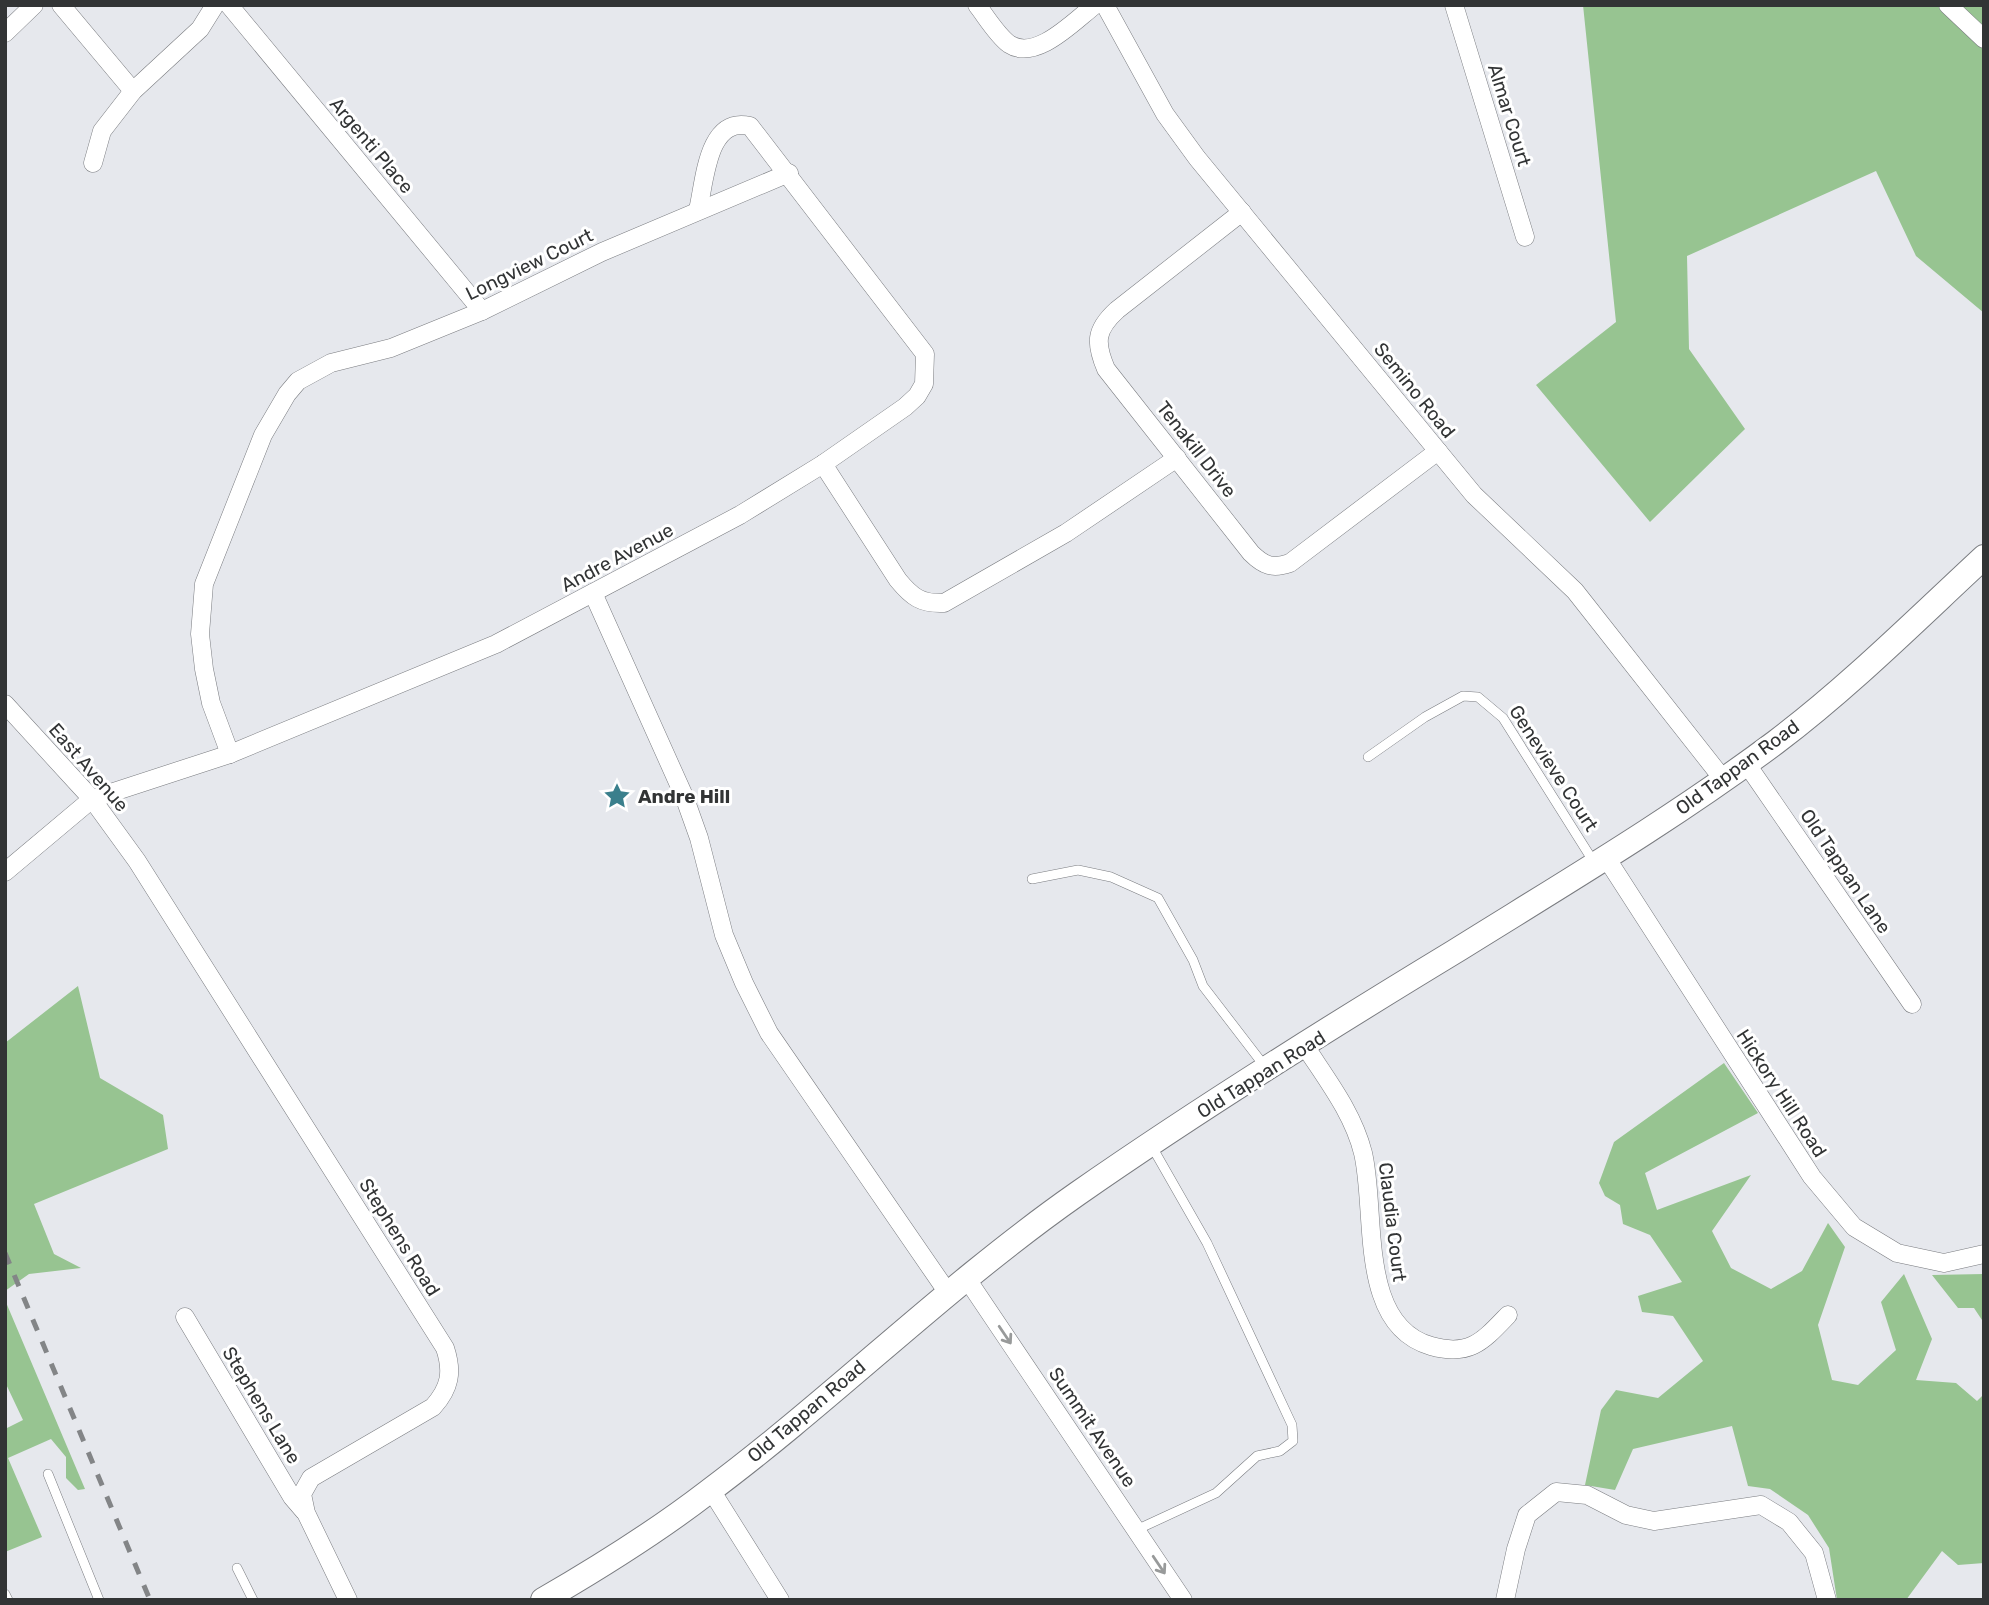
<svg xmlns="http://www.w3.org/2000/svg" width="1989" height="1605" viewBox="0 0 1989 1605" font-family="Rubik,sans-serif">
<style>
.green{fill:#97c491}
.lines{fill:none;stroke-linecap:round;stroke-linejoin:round}
.service-casing{stroke:#7a7c80;stroke-width:10}
.minor-casing{stroke:#7a7c80;stroke-width:19}
.secondary-casing{stroke:#7a7c80;stroke-width:26}
.service{stroke:#fff;stroke-width:9}
.minor{stroke:#fff;stroke-width:18}
.secondary{stroke:#fff;stroke-width:24}
.rail{stroke:#838587;stroke-width:5;stroke-dasharray:12 12;stroke-linecap:butt}
.oneway{stroke:#989a9a}
.labels{text-anchor:middle;stroke-width:6;stroke-linejoin:round;paint-order:stroke}
.street-label{font-size:19px;fill:#323435;stroke:#fff}
.poi-label{font-size:19px;font-weight:bold;fill:#323435;stroke:#fff;text-anchor:start}
</style>
<rect width="100%" height="100%" fill="#e6e8ed"/>
<g class="green">
<polygon points="1583,5 1984,5 1984,313 1916,256 1876,171 1687,256 1689,349 1745,429 1650,522 1536,385 1616,322"/>
<polygon points="78,986 100,1078 163,1115 168,1149 34,1204 54,1254 81,1268 29,1274 5,1291 5,1043"/>
<polygon points="1724,1063 1758,1113 1645,1173 1657,1210 1751,1175 1712,1231 1731,1268 1771,1289 1802,1271 1828,1223 1845,1247 1818,1325 1832,1380 1858,1385 1896,1350 1881,1302 1904,1274 1932,1339 1916,1380 1956,1383 1977,1401 1984,1394 1984,1563 1958,1565 1942,1551 1906,1600 1837,1600 1829,1548 1808,1515 1770,1489 1748,1486 1732,1426 1633,1449 1615,1490 1585,1485 1601,1410 1616,1390 1658,1398 1703,1361 1673,1316 1642,1312 1638,1296 1682,1282 1650,1235 1623,1224 1620,1205 1605,1196 1599,1183 1614,1142"/>
<polygon points="1984,1274 1984,1323 1974,1308 1958,1308 1932,1275"/>
<polygon points="5,1300 85,1489 78,1490 66,1478 66,1457 51,1439 8,1458 42,1537 5,1552 5,1429 23,1420 5,1382"/>
</g>
<g class="lines">
<defs>
<g id="service">
<polyline points="1368,757 1425,717 1463,696 1478,697 1503,718 1595,864"/>
<polyline points="1032,879 1078,870 1111,877 1158,898 1193,960 1203,986 1266,1068"/>
<polyline points="48,1474 99,1600"/>
<polyline points="1136,1530 1216,1493 1257,1456 1280,1451 1293,1441 1292,1425 1207,1243 1151,1145"/>
<polyline points="237,1568 253,1600"/>
<polyline points="5,1594 8,1600"/>
</g>
<g id="minor">
<polyline points="61,5 133,91"/>
<polyline points="229,5 482,311"/>
<path d="M977 5C987 18 997 35 1009 44 1036 62 1074 21 1095 5"/>
<polyline points="1105,5 1165,114 1197,158 1474,495 1575,591 1723,779"/>
<polyline points="1454,5 1525,237"/>
<polyline points="1948,5 1984,39"/>
<polyline points="5,33 34,5"/>
<polyline points="93,163 102,131 133,91 200,29 215,5"/>
<path d="M1242 212 1117 310C1095 330 1095 343 1106 369L1251 553C1264 566 1273 569 1290 563L1438 451"/>
<path d="M823 464 898 580C912 597 921 604 944 603L1066 533 1177 458"/>
<polyline points="593,593 684,796 699,838 724,935 744,983 769,1033 948,1293"/>
<path d="M5 704 92 799 137 861 445 1348C453 1372 450 1388 433 1407L311 1478 302 1494 306 1513 348 1600"/>
<polyline points="230,754 211,703 204,669 200,634 204,584 263,435 287,394 298,381 331,363 391,348 482,311 602,252 789,173"/>
<polyline points="1746,763 1912,1004"/>
<polyline points="1607,859 1812,1177 1854,1227 1897,1253 1944,1263 1984,1254"/>
<path d="M5 872 92 799 230 754 496 644 740 515 823 464 905 407 917 396 924 384 925 354 750 126C707 116 705 181 698 210"/>
<path d="M1305 1046C1327 1080 1353 1113 1363 1153 1377 1212 1357 1325 1431 1346 1470 1357 1483 1341 1508 1315"/>
<polyline points="967,1279 1183,1600"/>
<polyline points="185,1317 292,1497 304,1511"/>
<polyline points="711,1490 780,1600"/>
<polyline points="1505,1600 1516,1549 1527,1515 1556,1492 1587,1495 1626,1515 1654,1521 1761,1505 1789,1522 1814,1553 1827,1600"/>
</g>
<path id="secondary" d="M543 1600C600 1567 656 1532 708 1492 834 1398 947 1285 1077 1194 1199 1109 1327 1029 1454 952 1563 884 1673 819 1776 742 1850 686 1916 620 1984 557"/>
</defs>
<use href="#service" class="service-casing"/>
<use href="#minor" class="minor-casing"/>
<use href="#secondary" class="secondary-casing"/>
<use href="#service" class="service"/>
<use href="#minor" class="minor"/>
<use href="#secondary" class="secondary"/>
<polyline class="rail" points="5,1253 150,1600"/>
</g>
<defs><path id="oneway-shaft" d="M-6 0H5M1.5-3L5.5 0L1.5 3" fill="none" stroke-width="1.6" stroke-linecap="round" stroke-linejoin="round" transform="scale(1.75)"/></defs>
<g class="oneway">
<use href="#oneway-shaft" transform="translate(1005 1335) rotate(56)"/>
<use href="#oneway-shaft" transform="translate(1159 1565) rotate(56)"/>
</g>
<defs>
<symbol id="sight-bare" viewBox="-9 -9 18 18"><path d="M0-6L1.8-2.2L6-1.7L2.9 1.2L3.7 5.4L0 3.3L-3.7 5.4L-2.9 1.2L-6-1.7L-1.8-2.2Z" fill="#3a7f8c" stroke="#fff" stroke-width="2.5" paint-order="stroke"/></symbol>
</defs>
<g fill-rule="evenodd">
<use href="#sight-bare" x="598" y="777" width="38" height="38"/>
</g>
<g class="labels">
<g class="street-label">
<text transform="translate(1510 115) rotate(73)" y="7">Almar Court</text>
<text transform="translate(372 145) rotate(50)" y="7">Argenti Place</text>
<text transform="translate(529 264) rotate(-26)" y="7">Longview Court</text>
<text transform="translate(1415 390) rotate(51)" y="7">Semino Road</text>
<text transform="translate(1197 449) rotate(52)" y="7">Tenakill Drive</text>
<text transform="translate(617 557) rotate(-28)" y="7">Andre Avenue</text>
<text transform="translate(89 767) rotate(49)" y="7">East Avenue</text>
<text transform="translate(1737 767) rotate(-36)" y="7">Old Tappan Road</text>
<text transform="translate(1554 768) rotate(57)" y="7">Genevieve Court</text>
<text transform="translate(1846 871) rotate(56)" y="7">Old Tappan Lane</text>
<text transform="translate(1261 1074) rotate(-32)" y="7">Old Tappan Road</text>
<text transform="translate(1782 1093) rotate(57)" y="7">Hickory Hill Road</text>
<text transform="translate(1393 1222) rotate(83)" y="7">Claudia Court</text>
<text transform="translate(400 1237) rotate(58)" y="7">Stephens Road</text>
<text transform="translate(262 1405) rotate(59)" y="7">Stephens Lane</text>
<text transform="translate(806 1411) rotate(-40)" y="7">Old Tappan Road</text>
<text transform="translate(1093 1427) rotate(56)" y="7">Summit Avenue</text>
</g>
<g class="poi-label">
<text x="638" y="803">Andre Hill</text>
</g>
</g>
<rect width="1989" height="1605" fill="none" stroke="#323435" stroke-width="14"/>
</svg>
